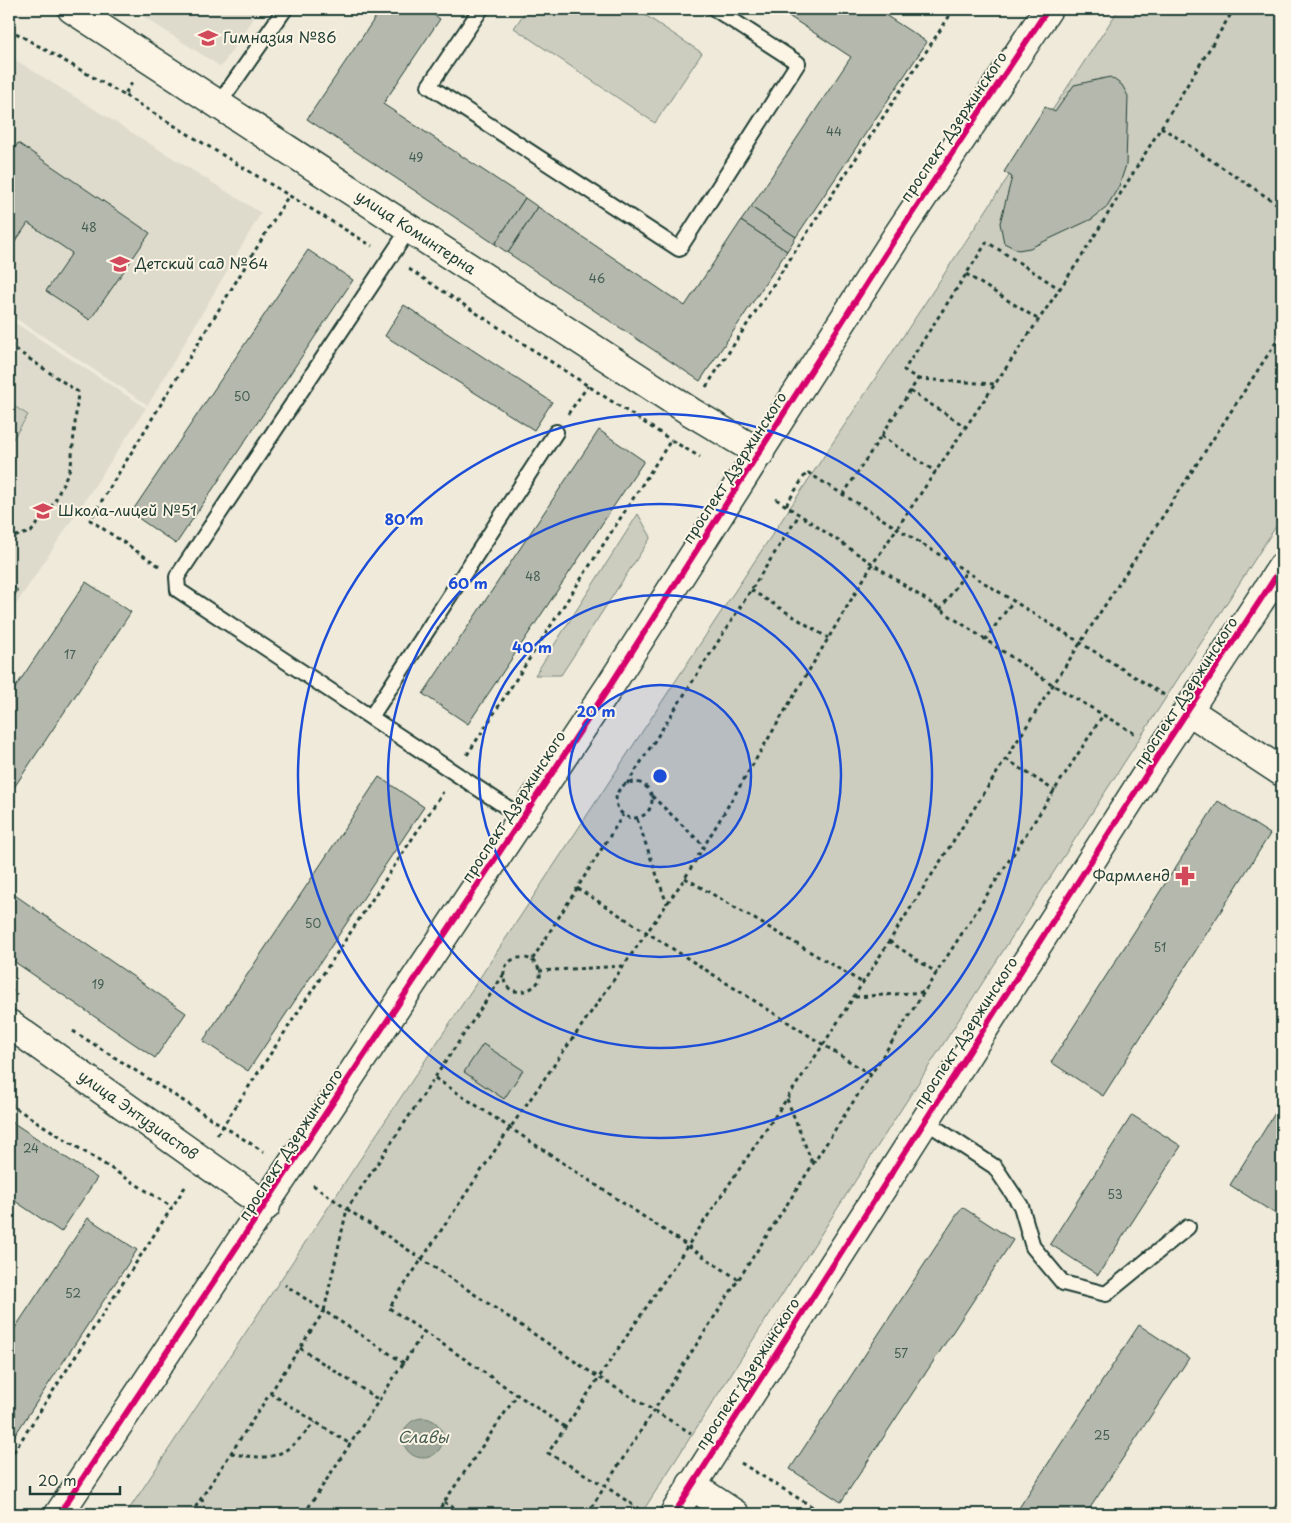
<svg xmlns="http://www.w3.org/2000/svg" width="1291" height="1523" viewBox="0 0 1291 1523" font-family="'Playpen Sans',sans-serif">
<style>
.built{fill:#dedbcc}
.green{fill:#cccdbf;stroke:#76857a}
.water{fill:#9fa89a;stroke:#6c7d71}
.building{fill:#b5b9ad;stroke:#1f3d34}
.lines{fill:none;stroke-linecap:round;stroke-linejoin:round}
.lane-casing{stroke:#1f3d34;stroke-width:18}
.street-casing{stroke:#1f3d34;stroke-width:31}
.secondary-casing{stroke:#1f3d34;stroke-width:31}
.path{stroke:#1f3d34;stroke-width:3;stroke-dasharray:4 4;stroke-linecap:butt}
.lane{stroke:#fcf5e5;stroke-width:14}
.street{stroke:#fcf5e5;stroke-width:28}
.secondary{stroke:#fcf5e5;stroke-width:28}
.cycleway-casing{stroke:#fcf5e5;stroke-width:9}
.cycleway{stroke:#d6006c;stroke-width:6}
.ring{fill:none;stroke:#1d4ed8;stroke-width:2.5}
.labels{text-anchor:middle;stroke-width:4;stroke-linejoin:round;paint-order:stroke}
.number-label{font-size:12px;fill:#445c52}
.poi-label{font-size:15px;fill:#1f3d34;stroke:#fcf5e5;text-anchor:start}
.street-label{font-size:15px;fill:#1f3d34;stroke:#fcf5e5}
.water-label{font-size:16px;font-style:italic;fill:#455d53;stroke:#fcf5e5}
.centre{fill:#1d4ed8;stroke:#fcf5e5;stroke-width:2.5}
.ring-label{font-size:15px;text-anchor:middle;font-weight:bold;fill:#1d4ed8;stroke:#fcf5e5;stroke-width:4;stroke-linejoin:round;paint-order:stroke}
</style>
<rect width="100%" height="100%" fill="#efeada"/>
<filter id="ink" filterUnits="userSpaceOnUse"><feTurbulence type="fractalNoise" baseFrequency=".02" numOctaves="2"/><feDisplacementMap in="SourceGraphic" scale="10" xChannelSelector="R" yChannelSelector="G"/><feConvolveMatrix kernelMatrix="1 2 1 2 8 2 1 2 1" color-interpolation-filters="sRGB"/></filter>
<g filter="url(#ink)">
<g class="built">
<polygon points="132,9 259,9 221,67"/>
<polygon points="9,56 261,213 148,405 9,314"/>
<polygon points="9,319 146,408 9,615"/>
</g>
<g class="green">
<polygon points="527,9 636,9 702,53 655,123 514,28"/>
<polygon points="1119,9 1282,9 1282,517 641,1514 126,1514"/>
<polygon points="9,403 28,415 9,445"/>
<polygon points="638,514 651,537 561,675 535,675"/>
</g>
<circle class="water" cx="423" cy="1438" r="20"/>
<g class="building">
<polygon points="381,9 425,9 440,19 383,104 525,198 495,244 307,119"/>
<polygon points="778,9 876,9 927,42 796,237 751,207 851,57"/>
<polygon points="1110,77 1122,85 1128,96 1126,165 1119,186 1106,208 1092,219 1030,248 1018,250 1004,243 1000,223 1012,177 1004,172 1045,107 1055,112 1074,85"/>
<polygon points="18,143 150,233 90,320 46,291 72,253 28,223 9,251 9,157"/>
<polygon points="525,198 538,207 508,253 495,244"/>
<polygon points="538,207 685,306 741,221 787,251 700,381 508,253"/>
<polygon points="751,207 796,237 787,251 741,221"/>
<polygon points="308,250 353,280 176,544 131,513"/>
<polygon points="404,305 552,402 534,430 385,336"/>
<polygon points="599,430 644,461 468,724 423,694"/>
<polygon points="86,582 131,612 9,795 9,697"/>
<polygon points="9,585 18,590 9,604"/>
<polygon points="379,777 424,807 248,1071 203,1041"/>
<polygon points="1218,801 1270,834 1103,1096 1051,1062"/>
<polygon points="9,891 186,1013 155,1058 9,958"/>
<polygon points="483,1044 523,1070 504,1099 464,1072"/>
<polygon points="1282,1102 1282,1218 1230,1185"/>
<polygon points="1132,1115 1181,1146 1098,1275 1050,1244"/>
<polygon points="9,1120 97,1178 61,1232 9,1197"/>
<polygon points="962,1207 1013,1240 841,1502 790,1469"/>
<polygon points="88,1218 137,1250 9,1444 9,1337"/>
<polygon points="1139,1325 1189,1358 1086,1514 1015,1514"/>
<polygon points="1282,1496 1282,1514 1270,1514"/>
</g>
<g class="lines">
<defs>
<g id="lane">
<polyline points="481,9 429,86 679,249 798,63 715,9"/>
<polyline points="218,105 285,9"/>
<polyline points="409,229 177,577 178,590 523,818"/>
<polyline points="371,717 556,432"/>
<polyline points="925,1121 995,1167 1021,1206 1033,1247 1063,1283 1106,1294 1188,1227"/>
</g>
<g id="street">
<path id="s1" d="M72 9 691 412 760 453"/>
<polyline points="1189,711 1282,772"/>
<polyline points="674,1514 1162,750 1282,567"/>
</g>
<g id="secondary">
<path id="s2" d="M9 1024 266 1206"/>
<polyline points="691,1485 735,1514"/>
<polyline points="59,1514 610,686 895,239 1048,9"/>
</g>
</defs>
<use href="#lane" class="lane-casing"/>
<use href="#street" class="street-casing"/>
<use href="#secondary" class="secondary-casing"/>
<g class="path">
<polyline points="9,29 124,95"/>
<polyline points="132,83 124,95 372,246"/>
<polyline points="1161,127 1282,207"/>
<polyline points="409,269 671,440"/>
<polyline points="966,274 1039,320"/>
<polyline points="9,345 78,392 71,466 54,503 31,532 9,538"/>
<polyline points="918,379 995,384"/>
<polyline points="706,387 954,9"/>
<polyline points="910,391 966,427"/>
<polyline points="568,414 588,386"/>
<polyline points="881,436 936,472"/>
<polyline points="843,495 918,379 904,370 987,242 1060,289"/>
<polyline points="776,499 1053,685 1137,735"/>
<polyline points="786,505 807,472 1164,695"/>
<polyline points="159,566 90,520 289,195"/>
<polyline points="751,590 828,638"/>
<polyline points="940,610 966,572"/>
<polyline points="985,640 1013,601"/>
<polyline points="467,755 671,440 700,457"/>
<polyline points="1006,759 1055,791"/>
<circle cx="634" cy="800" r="18"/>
<polyline points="627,784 799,515"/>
<polyline points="652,796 704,846"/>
<polyline points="637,819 667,904"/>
<polyline points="685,878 863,983"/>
<polyline points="577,888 871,1075"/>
<polyline points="889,941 937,973"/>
<path d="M532 960C562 988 499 1008 504 972 506 958 521 955 532 960L623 815"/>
<polyline points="539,971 623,966"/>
<polyline points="9,990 17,995"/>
<polyline points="855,997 925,992"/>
<polyline points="73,1031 264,1152"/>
<polyline points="435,1078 739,1280"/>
<polyline points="787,1099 813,1165"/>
<polyline points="9,1104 172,1207"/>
<polyline points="217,1135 443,792"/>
<polyline points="313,1185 347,1209 504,974"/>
<polyline points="300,1348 379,1400"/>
<polyline points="404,1363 324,1311 347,1209 598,1377 691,1433"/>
<polyline points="270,1393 350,1444"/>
<polyline points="565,1427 389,1308 510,1128 685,878 872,565 1082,256 1234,9"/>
<path d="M231 1453C276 1463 286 1455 315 1422"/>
<polyline points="9,1459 187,1184"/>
<polyline points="741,1463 824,1514"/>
<polyline points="202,1498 205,1514"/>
<polyline points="444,1502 464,1514"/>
<polyline points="191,1514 324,1311 285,1285"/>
<polyline points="304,1514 424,1332"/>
<polyline points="436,1514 517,1395"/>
<polyline points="587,1514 1103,715"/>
<polyline points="646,1514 605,1486 548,1453 823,1045 1053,685 1282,333"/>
</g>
<use href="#lane" class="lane"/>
<use href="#street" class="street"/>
<use href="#secondary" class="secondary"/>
<defs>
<g id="cycleway">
<polyline points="59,1514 610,686 895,239 1048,9"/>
<polyline points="674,1514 1162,750 1282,567"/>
</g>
</defs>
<use href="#cycleway" class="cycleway-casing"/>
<use href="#cycleway" class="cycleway"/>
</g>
</g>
<circle cx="660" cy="776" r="91" fill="#1d4ed8" fill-opacity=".12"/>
<g class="ring">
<circle cx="660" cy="776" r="91"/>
<circle cx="660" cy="776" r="181"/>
<circle cx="660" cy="776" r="272"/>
<circle cx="660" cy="776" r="362"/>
</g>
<defs>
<symbol id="school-bare" viewBox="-9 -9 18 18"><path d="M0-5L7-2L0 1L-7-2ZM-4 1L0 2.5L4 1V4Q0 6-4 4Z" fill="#d1495b" stroke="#fcf5e5" stroke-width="2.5" paint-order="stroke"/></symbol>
<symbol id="pharmacy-bare" viewBox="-9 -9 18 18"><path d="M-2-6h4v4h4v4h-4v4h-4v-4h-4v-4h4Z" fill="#d1495b" stroke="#fcf5e5" stroke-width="2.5" paint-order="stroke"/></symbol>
</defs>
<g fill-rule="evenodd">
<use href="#school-bare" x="194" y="24" width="28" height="28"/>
<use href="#school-bare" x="106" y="250" width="28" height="28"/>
<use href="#school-bare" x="29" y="497" width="28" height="28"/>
<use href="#pharmacy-bare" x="1171" y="862" width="28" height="28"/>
</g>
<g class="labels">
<g class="number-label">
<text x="834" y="136">44</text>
<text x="416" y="162">49</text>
<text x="89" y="232">48</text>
<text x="597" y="283">46</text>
<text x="242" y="401">50</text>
<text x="533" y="581">48</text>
<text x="70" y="659">17</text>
<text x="313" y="928">50</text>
<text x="1160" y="952">51</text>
<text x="98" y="989">19</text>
<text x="31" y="1153">24</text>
<text x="1115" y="1199">53</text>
<text x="73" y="1298">52</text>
<text x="901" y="1358">57</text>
<text x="1102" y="1440">25</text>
</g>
<g class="poi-label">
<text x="223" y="43">Гимназия №86</text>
<text x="135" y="269">Детский сад №64</text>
<text x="58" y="516">Школа-лицей №51</text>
<text x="1170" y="881" text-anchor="end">Фармленд</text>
</g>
<g class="street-label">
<text transform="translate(954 127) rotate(-56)" y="5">проспект Дзержинского</text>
<text dy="5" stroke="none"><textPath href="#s1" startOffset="410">улица Коминтерна</textPath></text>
<text transform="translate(735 468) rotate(-57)" y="5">проспект Дзержинского</text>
<text transform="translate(1186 693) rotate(-57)" y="5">проспект Дзержинского</text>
<text transform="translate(514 807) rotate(-57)" y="5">проспект Дзержинского</text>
<text transform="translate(966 1033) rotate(-57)" y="5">проспект Дзержинского</text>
<text dy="5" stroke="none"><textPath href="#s2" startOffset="158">улица Энтузиастов</textPath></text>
<text transform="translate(291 1145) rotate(-57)" y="5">проспект Дзержинского</text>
<text transform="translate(748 1374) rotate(-57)" y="5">проспект Дзержинского</text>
</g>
<g class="water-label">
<text x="423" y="1443">Славы</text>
</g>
</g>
<circle cx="660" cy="776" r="8" class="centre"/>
<g class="ring-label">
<text x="404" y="525">80 m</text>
<text x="468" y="589">60 m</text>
<text x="532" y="653">40 m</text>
<text x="596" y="717">20 m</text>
</g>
<rect width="1291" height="1523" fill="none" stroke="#fcf5e5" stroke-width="30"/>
<rect x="15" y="15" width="1261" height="1493" fill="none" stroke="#1f3d34" stroke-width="2" filter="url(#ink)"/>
<path d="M30 1486v8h90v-8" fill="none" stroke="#1f3d34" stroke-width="2.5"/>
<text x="38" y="1486" font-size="15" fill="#1f3d34" stroke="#fcf5e5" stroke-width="4" paint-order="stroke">20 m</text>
</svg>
